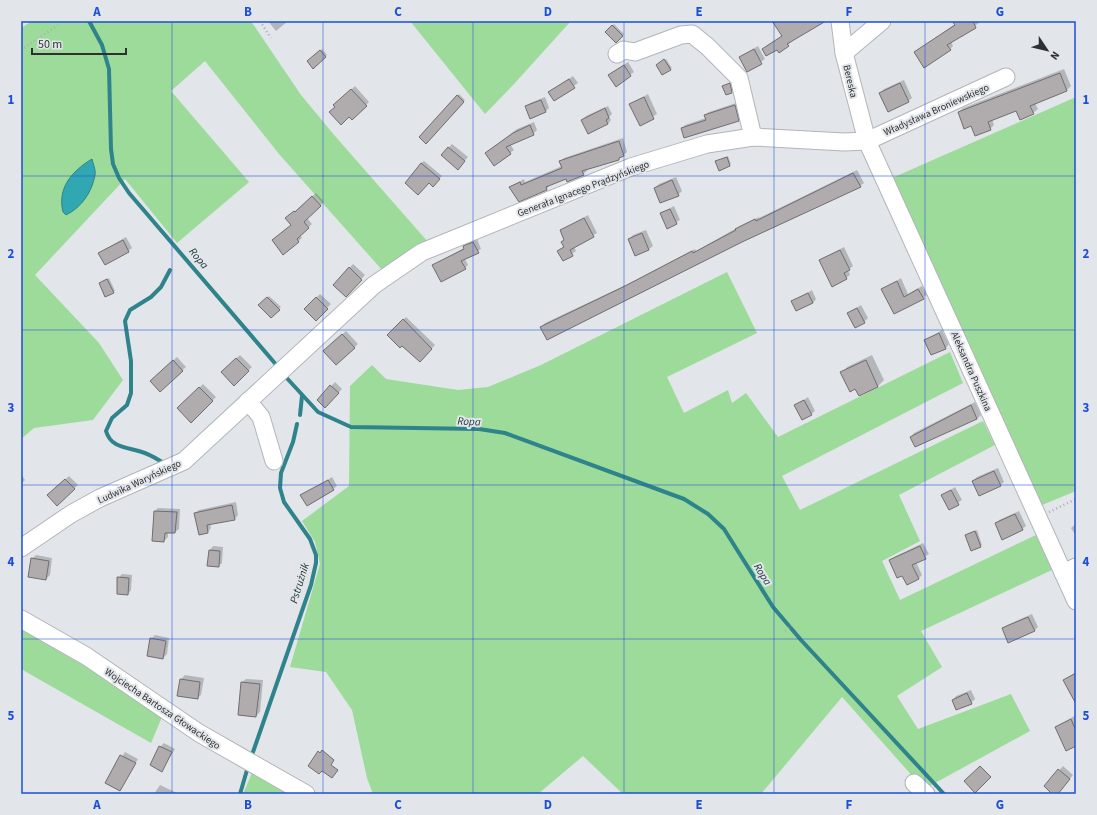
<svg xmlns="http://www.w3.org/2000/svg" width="1097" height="815" viewBox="0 0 1097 815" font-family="'Source Sans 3',sans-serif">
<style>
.green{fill:#9ddb9a}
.water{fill:#30a7b1;stroke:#2f838b}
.shadow{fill:#0003}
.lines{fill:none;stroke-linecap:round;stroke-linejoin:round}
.stream{stroke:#2f838b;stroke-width:4}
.building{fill:#b0acae;stroke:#716d6f}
.minor-casing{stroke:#b2b5b8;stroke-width:19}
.path{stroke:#abaeb1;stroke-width:2.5;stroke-dasharray:1 3;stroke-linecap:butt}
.minor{stroke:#fff;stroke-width:17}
.grid{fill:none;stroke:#1d4ed8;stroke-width:1;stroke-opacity:0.55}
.labels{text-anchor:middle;stroke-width:4;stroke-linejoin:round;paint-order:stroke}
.street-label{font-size:10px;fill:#2e3031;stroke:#e2e5e9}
.water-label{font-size:11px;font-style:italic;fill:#1a3436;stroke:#e2e5e9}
.neatline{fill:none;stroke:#1d4ed8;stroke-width:1.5}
.grid-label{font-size:13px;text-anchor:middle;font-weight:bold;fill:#1d4ed8}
</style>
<rect width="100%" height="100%" fill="#e2e5e9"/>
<g class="green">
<polygon points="32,21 251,21 301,95 335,136 428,242 383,271 279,154 205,61 171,91 249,182 177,243 125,179 35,275 99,343 123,380 93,420 34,428 21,439 21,28"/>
<polygon points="410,21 571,21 514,84 485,114"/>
<polygon points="1076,97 1076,491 1042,505 892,178"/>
<polygon points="727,272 757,333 667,377 684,413 728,390 732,403 746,393 778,437 950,352 963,383 782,476 800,510 983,421 995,445 899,495 920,541 882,561 900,600 1036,535 1052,570 921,631 942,667 897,696 918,729 1011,694 1030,731 924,789 842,697 761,794 623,794 583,756 538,794 373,794 367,778 352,710 326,672 290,667 320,564 315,542 302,521 349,486 350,386 372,365 386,379 458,390 488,387 541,365"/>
<polygon points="21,627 89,664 162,717 151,743 21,669"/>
<polygon points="252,773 288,794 243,794"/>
</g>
<path class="water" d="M92 159C93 164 96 170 95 175 92 192 82 207 66 215L63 212C57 188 72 171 92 159Z"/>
<g class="shadow">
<polygon points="268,21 288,21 276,31"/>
<polygon points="773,21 823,21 790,41 791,42 788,45 763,49 783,35"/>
<polygon points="953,21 978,21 979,23 951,41 953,46 950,49 915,52 955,24"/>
<polygon points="614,24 624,34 616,42 606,32"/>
<polygon points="758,46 765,59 748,70 741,57"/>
<polygon points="322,49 327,55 314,67 308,61"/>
<polygon points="666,59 672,68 670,69 658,64"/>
<polygon points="628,62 634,72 616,85 609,75"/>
<polygon points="1064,69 1071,86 1067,90 1035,103 1038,109 1033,113 1016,109 992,119 994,125 990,129 972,125 959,112 963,108"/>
<polygon points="573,76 578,83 554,100 549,92"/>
<polygon points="904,80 912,98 908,101 880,93 884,89"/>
<polygon points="731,82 733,90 732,92 723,86"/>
<polygon points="355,86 369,102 352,119 336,107 338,102"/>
<polygon points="459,94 465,100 426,142 420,137"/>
<polygon points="648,94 657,114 640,124 631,104"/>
<polygon points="545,97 549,108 545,112 526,107 530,103"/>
<polygon points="739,102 742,116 738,120 682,129 685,125 706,118 705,115 709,112"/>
<polygon points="608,106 612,114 609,117 611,120 608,124 582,120 586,116"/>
<polygon points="534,122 537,130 533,134 510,144 514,150 510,153 486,153 517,129"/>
<polygon points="623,138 627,152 619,159 586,169 587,171 583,174 566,178 550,184 547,189 520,200 510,187 524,179 525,182 562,166 560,162 564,158"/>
<polygon points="452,144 468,157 461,165 442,155"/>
<polygon points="728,156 731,164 719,169 716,161"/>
<polygon points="424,161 442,176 433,185 429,182 421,163"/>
<polygon points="857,170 864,183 860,186 541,327 545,323 630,283 695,249 696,251 740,226 759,217 759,218"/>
<polygon points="676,177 682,191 678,195 655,188 659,184"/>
<polygon points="316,193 324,202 307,218 312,224 300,235 302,238 284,253 292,224 287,218"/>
<polygon points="674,206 680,220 668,227 661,213"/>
<polygon points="588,215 597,233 574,247 576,251 563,260 558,251 564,246 565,239 561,231"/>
<polygon points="646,230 653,246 649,249 636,255 629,239 633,235"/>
<polygon points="126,237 132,248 128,251 99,253"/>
<polygon points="477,239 481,249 465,259 468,265 465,268 434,265 464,248 467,243"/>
<polygon points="844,247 853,266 848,270 850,275 846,278 820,260"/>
<polygon points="353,264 365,275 346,296 334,285"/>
<polygon points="109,278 115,291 106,296 101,282"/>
<polygon points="901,278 908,294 922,286 927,295 895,313 882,290"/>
<polygon points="812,290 816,299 813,303 792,302"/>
<polygon points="320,294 331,304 316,319 306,309"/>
<polygon points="269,296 281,307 271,317 260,305"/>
<polygon points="861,305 868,318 864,322 848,313"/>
<polygon points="406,317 435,345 420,361 388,335"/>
<polygon points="942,330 949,344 946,348 931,354 925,341"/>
<polygon points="346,331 358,344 337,364 325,351"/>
<polygon points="240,355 252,367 234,384 222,372"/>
<polygon points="872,355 884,380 878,386 859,395 856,388 842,373 847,367"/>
<polygon points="177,357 186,367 160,390 152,381"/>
<polygon points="335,382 342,389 325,406 318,400"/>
<polygon points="203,384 216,397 191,421 179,408"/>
<polygon points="808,397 815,411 811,414 795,406"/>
<polygon points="975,402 981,415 977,419 915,446 911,437 914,433"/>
<polygon points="998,468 1004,482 1000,485 973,481 977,477"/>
<polygon points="21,474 25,480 21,484"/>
<polygon points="69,476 78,485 57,504 49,495"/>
<polygon points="332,477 337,486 333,489 302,496"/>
<polygon points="955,487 962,500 950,508 943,495"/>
<polygon points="236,502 238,515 235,519 210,524 211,528 208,532 195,513 199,510"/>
<polygon points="158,508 180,509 179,529 175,532 168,532 168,537 164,541 155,511"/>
<polygon points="1019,511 1026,526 1022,529 996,524 999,520"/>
<polygon points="1076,524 1076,536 1071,528"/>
<polygon points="977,530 982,545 971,550 966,535"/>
<polygon points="923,543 929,554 916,562 922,575 919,578 903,574 890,560 894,557"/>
<polygon points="213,546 223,547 222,563 218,566 208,566 210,550"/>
<polygon points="36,555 52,558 50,575 46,579 32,559"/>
<polygon points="122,574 132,575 131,590 128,594 118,578"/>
<polygon points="1032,614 1038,627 1034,631 1003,628 1007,625"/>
<polygon points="155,635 169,638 167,654 163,658 151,639"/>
<polygon points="1076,672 1076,691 1065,680"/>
<polygon points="185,675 204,678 201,695 197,698 178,695 181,679"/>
<polygon points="246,679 263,680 260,712 256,716 242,682"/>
<polygon points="971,690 975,699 971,703 953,700 956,696"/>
<polygon points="1076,715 1076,745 1056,727"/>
<polygon points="164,743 175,749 162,770 160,747"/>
<polygon points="125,752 138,759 120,790 106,782"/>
<polygon points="1063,766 1073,775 1057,794 1054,794 1045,786"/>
<polygon points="160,785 179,794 154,794"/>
</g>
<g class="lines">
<g class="stream">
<polyline points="89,21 102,45 109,69 111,149 113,164 119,178 129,193 279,368"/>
<polyline points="284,375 318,412 351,427 479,429 505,433 684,499 708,514 724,529 773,607 801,640 944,794"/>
<polyline points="300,415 302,396"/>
<path d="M164 463C157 459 149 454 142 452 126 447 111 448 106 431L112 418 127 405 131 393V361L125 321 130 310 151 297 161 287 170 270"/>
<polyline points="253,752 311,585 316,563 316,555 310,539 284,502 280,488 281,473 293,442 297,424"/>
<polyline points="240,794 247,770"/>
</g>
</g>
<g class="building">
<polygon points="772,21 826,21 787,44 789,46 779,53 777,50 766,56 762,49 782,36"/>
<polygon points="952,21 973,21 976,28 947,45 951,50 924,68 914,52 955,25"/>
<polygon points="612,25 623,36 616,43 605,32"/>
<polygon points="754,49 762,64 747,72 739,57"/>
<polygon points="320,50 326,57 313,69 307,61"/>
<polygon points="664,59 671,70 662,75 656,65"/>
<polygon points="624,65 631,76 616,87 608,75"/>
<polygon points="1060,73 1067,91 1030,106 1034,114 1020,120 1016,111 988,122 991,130 975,136 971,126 964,129 958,112"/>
<polygon points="569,79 575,88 554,101 548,92"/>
<polygon points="730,83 732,93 726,95 722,86"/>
<polygon points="900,83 909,102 888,112 879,93"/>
<polygon points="351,89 367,106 352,120 349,117 341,125 329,112 335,107 333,105"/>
<polygon points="457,95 464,102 426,144 419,137"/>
<polygon points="644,97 654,119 640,126 629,104"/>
<polygon points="541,100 546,112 530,119 525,106"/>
<polygon points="735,105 739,121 684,138 681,128 706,120 704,115"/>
<polygon points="605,108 609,118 606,120 608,124 588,134 581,120"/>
<polygon points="530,125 534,135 506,147 511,154 494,166 485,153 513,133"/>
<polygon points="619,141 624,156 619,158 619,160 582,171 584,175 567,182 566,179 546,187 547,190 519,202 509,187 520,182 521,185 562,168 559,161"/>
<polygon points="448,147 465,161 458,170 441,155"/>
<polygon points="727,157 730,166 719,171 715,161"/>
<polygon points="421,163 440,179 433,187 429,183 418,195 405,183"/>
<polygon points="853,173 861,187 742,242 547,340 540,327 625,286 692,251 693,253 736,230 735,229 755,219 756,221"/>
<polygon points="672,180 679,196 660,203 654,188"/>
<polygon points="312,196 321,206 304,222 309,228 297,239 299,242 283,255 272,240 291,225 285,218 294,211 295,212"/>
<polygon points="670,209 677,224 667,229 660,213"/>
<polygon points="584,218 594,237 570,250 573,256 563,261 557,251 564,247 561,242 564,240 560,230"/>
<polygon points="642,233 649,250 635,256 628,239"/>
<polygon points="123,240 129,252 105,265 98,253"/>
<polygon points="473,242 479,253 461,261 466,269 441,282 432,265 464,249 463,246"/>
<polygon points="840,250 850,270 844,273 847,279 832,287 819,260"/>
<polygon points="349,267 362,280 346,297 333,285"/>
<polygon points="107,279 114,293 105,297 99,283"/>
<polygon points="897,281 904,297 918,289 924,299 894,314 881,289"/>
<polygon points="808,293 813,303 796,311 791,301"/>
<polygon points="267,297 280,310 271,318 258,305"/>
<polygon points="316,297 328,309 316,321 304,309"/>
<polygon points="857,308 865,323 855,328 847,313"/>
<polygon points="403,319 432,349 420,362 402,346 400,348 387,335"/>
<polygon points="939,333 946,349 931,355 924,340"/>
<polygon points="342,334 355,348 336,365 323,351"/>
<polygon points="236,358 249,371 234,386 221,372"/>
<polygon points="173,360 183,371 160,392 150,381"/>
<polygon points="866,360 878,387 859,396 855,389 850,392 840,372"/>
<polygon points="330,385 339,393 325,408 317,400"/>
<polygon points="199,387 213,401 191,423 177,408"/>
<polygon points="804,400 812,415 802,420 794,405"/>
<polygon points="971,405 977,419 915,447 910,437"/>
<polygon points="994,471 1001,486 979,496 972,481"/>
<polygon points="65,479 75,489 57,506 47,495"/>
<polygon points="328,480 334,490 307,506 300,495"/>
<polygon points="951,490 959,505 949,510 941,495"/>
<polygon points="232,505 235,520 207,525 208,533 199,535 194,513"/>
<polygon points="154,511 177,512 175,533 165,533 164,542 152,541"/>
<polygon points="1015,514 1023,530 1002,540 995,523"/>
<polygon points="975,531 981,547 971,551 965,535"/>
<polygon points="920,546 926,559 912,565 919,579 907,585 902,576 897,578 889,560"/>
<polygon points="209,550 220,551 219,567 207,566"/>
<polygon points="31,558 49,561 46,580 28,577"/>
<polygon points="117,577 129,578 128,595 117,594"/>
<polygon points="1028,617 1035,631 1008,643 1002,628"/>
<polygon points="150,638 166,641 163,659 147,656"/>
<polygon points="1076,673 1076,704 1063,680"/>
<polygon points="180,679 200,682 198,699 177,696"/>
<polygon points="241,682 260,684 256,717 238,715"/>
<polygon points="967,693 972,704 956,710 952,700"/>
<polygon points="1071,719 1076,731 1076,746 1066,751 1055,727"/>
<polygon points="159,746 172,752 162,772 150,765"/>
<polygon points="322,750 334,760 331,765 338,770 332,778 322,771 319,774 308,766 318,751 320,753"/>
<polygon points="120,755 136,763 120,791 105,783"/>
<polygon points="980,766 991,777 975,793 964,781"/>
<polygon points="1058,769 1070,779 1058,794 1052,794 1044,786"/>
</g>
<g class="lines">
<defs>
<g id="minor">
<polyline points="840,21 844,53 867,141 1076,601"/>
<polyline points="844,53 882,21"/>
<polyline points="617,54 624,50 635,52 681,35 692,34 707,46 739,78 753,137"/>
<polyline points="248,401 261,417 274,461"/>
<polyline points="21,548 71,514 100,498 184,461 374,285 422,252 631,167 707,144 753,137 844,142 867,141 1006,77"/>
<polyline points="1063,573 1076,567"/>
<polyline points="21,619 86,656 199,733 306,794"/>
<polyline points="914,783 926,794"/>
</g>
</defs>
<use href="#minor" class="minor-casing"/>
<g class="path">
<polyline points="260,21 271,38"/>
<polyline points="21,50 58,25"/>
<polyline points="1049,512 1076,499"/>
<polyline points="785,631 794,623"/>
</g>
<use href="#minor" class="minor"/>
</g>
<path class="grid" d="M172 21V794M323 21V794M473 21V794M624 21V794M774 21V794M925 21V794M21 176H1076M21 330H1076M21 485H1076M21 639H1076"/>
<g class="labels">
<g class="street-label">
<text transform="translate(851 81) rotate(77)" y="4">Bereska</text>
<text transform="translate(936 109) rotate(-24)" y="4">Władysława Broniewskiego</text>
<text transform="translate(583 188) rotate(-21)" y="4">Generała Ignacego Prądzyńskiego</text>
<text transform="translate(972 371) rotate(66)" y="4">Aleksandra Puszkina</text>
<text transform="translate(139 481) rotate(-25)" y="4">Ludwika Waryńskiego</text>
<text transform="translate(163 708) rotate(34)" y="4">Wojciecha Bartosza Głowackiego</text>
</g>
<g class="water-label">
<text transform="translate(199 258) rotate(50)" y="4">Ropa</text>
<text transform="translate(469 421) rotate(2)" y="4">Ropa</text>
<text transform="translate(763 574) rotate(58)" y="4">Ropa</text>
<text transform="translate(299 583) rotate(-73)" y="4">Pstrużnik</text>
</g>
</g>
<rect width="1097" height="815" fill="none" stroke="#e2e5e9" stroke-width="44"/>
<g transform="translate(1047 50) rotate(125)" stroke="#e2e5e9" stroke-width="3" paint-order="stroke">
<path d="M0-3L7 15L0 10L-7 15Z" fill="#2e3031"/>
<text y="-6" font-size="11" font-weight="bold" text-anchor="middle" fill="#2e3031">N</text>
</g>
<path d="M32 48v6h94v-6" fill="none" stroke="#2e3031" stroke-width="2"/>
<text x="38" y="48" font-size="12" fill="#2e3031" stroke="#e2e5e9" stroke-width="3" paint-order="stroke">50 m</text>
<rect x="22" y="22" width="1053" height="771" class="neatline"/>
<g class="grid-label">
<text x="97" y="16">A</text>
<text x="248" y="16">B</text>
<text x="398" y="16">C</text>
<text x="548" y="16">D</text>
<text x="699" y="16">E</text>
<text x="849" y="16">F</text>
<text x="1000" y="16">G</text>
<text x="11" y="104">1</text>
<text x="1086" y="104">1</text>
<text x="11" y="258">2</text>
<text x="1086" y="258">2</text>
<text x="11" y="412">3</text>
<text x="1086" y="412">3</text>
<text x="11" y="566">4</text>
<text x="1086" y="566">4</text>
<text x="11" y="720">5</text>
<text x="1086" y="720">5</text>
<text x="97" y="809">A</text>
<text x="248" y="809">B</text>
<text x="398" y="809">C</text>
<text x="548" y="809">D</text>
<text x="699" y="809">E</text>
<text x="849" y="809">F</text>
<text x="1000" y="809">G</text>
</g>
</svg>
